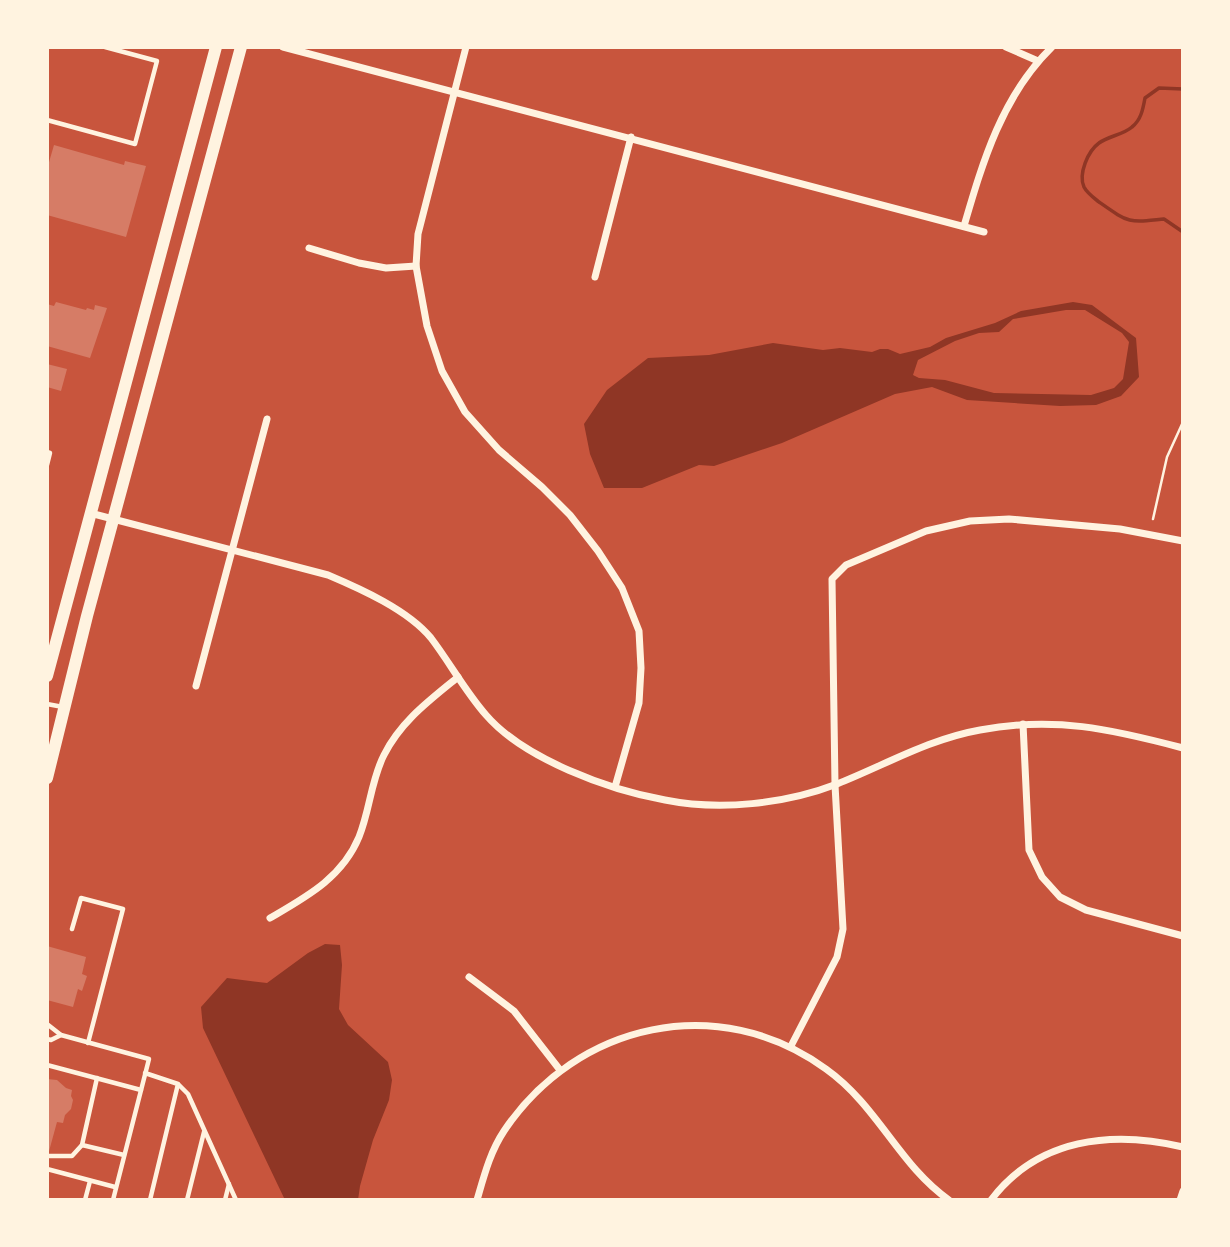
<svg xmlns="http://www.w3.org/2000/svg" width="1230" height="1247" viewBox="0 0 1230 1247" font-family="'Noto Serif',serif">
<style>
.water{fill:#8f3625;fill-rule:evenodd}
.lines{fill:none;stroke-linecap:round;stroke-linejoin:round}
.stream{stroke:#8f3625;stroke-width:3.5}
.building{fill:#d67c66}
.path{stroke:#fff3e0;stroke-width:2.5}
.service{stroke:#fff3e0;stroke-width:4.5}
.minor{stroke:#fff3e0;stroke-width:7}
.primary{stroke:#fff3e0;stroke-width:12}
</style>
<rect width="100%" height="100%" fill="#c8553d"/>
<g class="water">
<path d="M1073 302 1092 305 1136 338 1139 377 1121 396 1096 405 1060 406 967 400 932 387 895 394 782 443 714 466 699 465 642 488H604L590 454 584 424 607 390 648 358 709 355 773 343 823 350 840 348 872 352 880 349H888L900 354 930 347 946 338 995 323 1021 311ZM1066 310H1085L1122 333 1129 342 1123 379 1114 388 1091 395 994 393 945 380 919 378 913 375 918 360 955 341 979 333 999 332 1013 319Z"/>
<polygon points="325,944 340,945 342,965 339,1009 348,1025 388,1062 392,1080 389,1100 373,1140 360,1186 358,1200 285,1200 203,1028 201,1007 227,978 267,983 308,953"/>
</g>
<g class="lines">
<path class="stream" d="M1183 89 1159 88 1145 98C1143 109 1141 120 1132 127 1123 135 1108 136 1099 143 1088 151 1078 174 1084 187 1087 193 1094 198 1099 202 1129 223 1128 223 1164 219L1183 232"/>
</g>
<g class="building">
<polygon points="54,145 124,165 125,161 146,166 126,237 47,215 47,169"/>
<polygon points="56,302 86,310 87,308 94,310 95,305 107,308 90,358 47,346 47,304 54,306"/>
<polygon points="47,364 67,369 61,391 47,387"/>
<polygon points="47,946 86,957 82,974 87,976 82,991 78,989 73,1007 47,1000"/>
<polygon points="47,1079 57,1080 66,1088 72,1090 71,1096 73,1100 71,1109 65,1115 63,1123 57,1122 48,1155"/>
</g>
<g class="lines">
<polyline class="path" points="1153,519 1167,457 1183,422"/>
<g class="service">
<polyline points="47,120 135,144 157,61 105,47"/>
<polyline points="47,452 50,453 47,465"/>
<polyline points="47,704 63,707"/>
<polyline points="72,929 81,898 123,909 88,1043"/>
<polyline points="47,1024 61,1035 149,1059 113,1200"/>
<polyline points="47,1039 51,1040 61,1035"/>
<polyline points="47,1065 141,1090"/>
<polyline points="145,1073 178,1084 150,1200"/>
<polyline points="179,1085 188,1094 236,1200"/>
<polyline points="82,1145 97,1078"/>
<polyline points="47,1156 72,1156 82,1145 124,1155"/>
<polyline points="47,1169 115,1187"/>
<polyline points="85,1200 90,1181"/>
<polyline points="187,1200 204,1132"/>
<polyline points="225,1200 229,1184"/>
</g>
<g class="minor">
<polyline points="283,47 984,232"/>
<polyline points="466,47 418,234 416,266 427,326 442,371 465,412 499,450 542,487 570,515 598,551 622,588 639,631 641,668 639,703 615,787"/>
<polyline points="1006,47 1038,61"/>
<path d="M964 226C983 161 1002 96 1052 47"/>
<polyline points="309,248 359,263 386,268 416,266"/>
<polyline points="595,277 631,137"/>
<path d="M90 513 328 575C361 589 408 610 431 638 450 663 465 691 486 715 524 759 609 790 665 800 720 811 785 804 837 784 885 765 929 739 980 730 1054 716 1111 729 1183 748"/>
<polyline points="196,686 267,419"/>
<polyline points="1023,724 1029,850 1042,877 1060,897 1086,910 1183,936"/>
<path d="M270 918C306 897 342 878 359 837 370 810 371 780 384 755 401 721 430 700 458 677"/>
<polyline points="469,977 514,1011 560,1070"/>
<polyline points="791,1046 837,957 843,929 835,785 832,579 846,565 926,531 970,521 1009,519 1120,529 1183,541"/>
<path d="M477 1200C484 1176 490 1152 504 1131 577 1022 719 991 826 1069 878 1106 899 1165 949 1200"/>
<path d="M991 1200C1038 1138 1112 1130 1183 1147"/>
<polyline points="1180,1200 1183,1191"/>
</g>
<g class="primary">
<polyline points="47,676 216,47"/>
<polyline points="47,778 87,616 241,47"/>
</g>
</g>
<rect width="1230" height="1247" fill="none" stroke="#fff3e0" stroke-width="98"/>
</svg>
